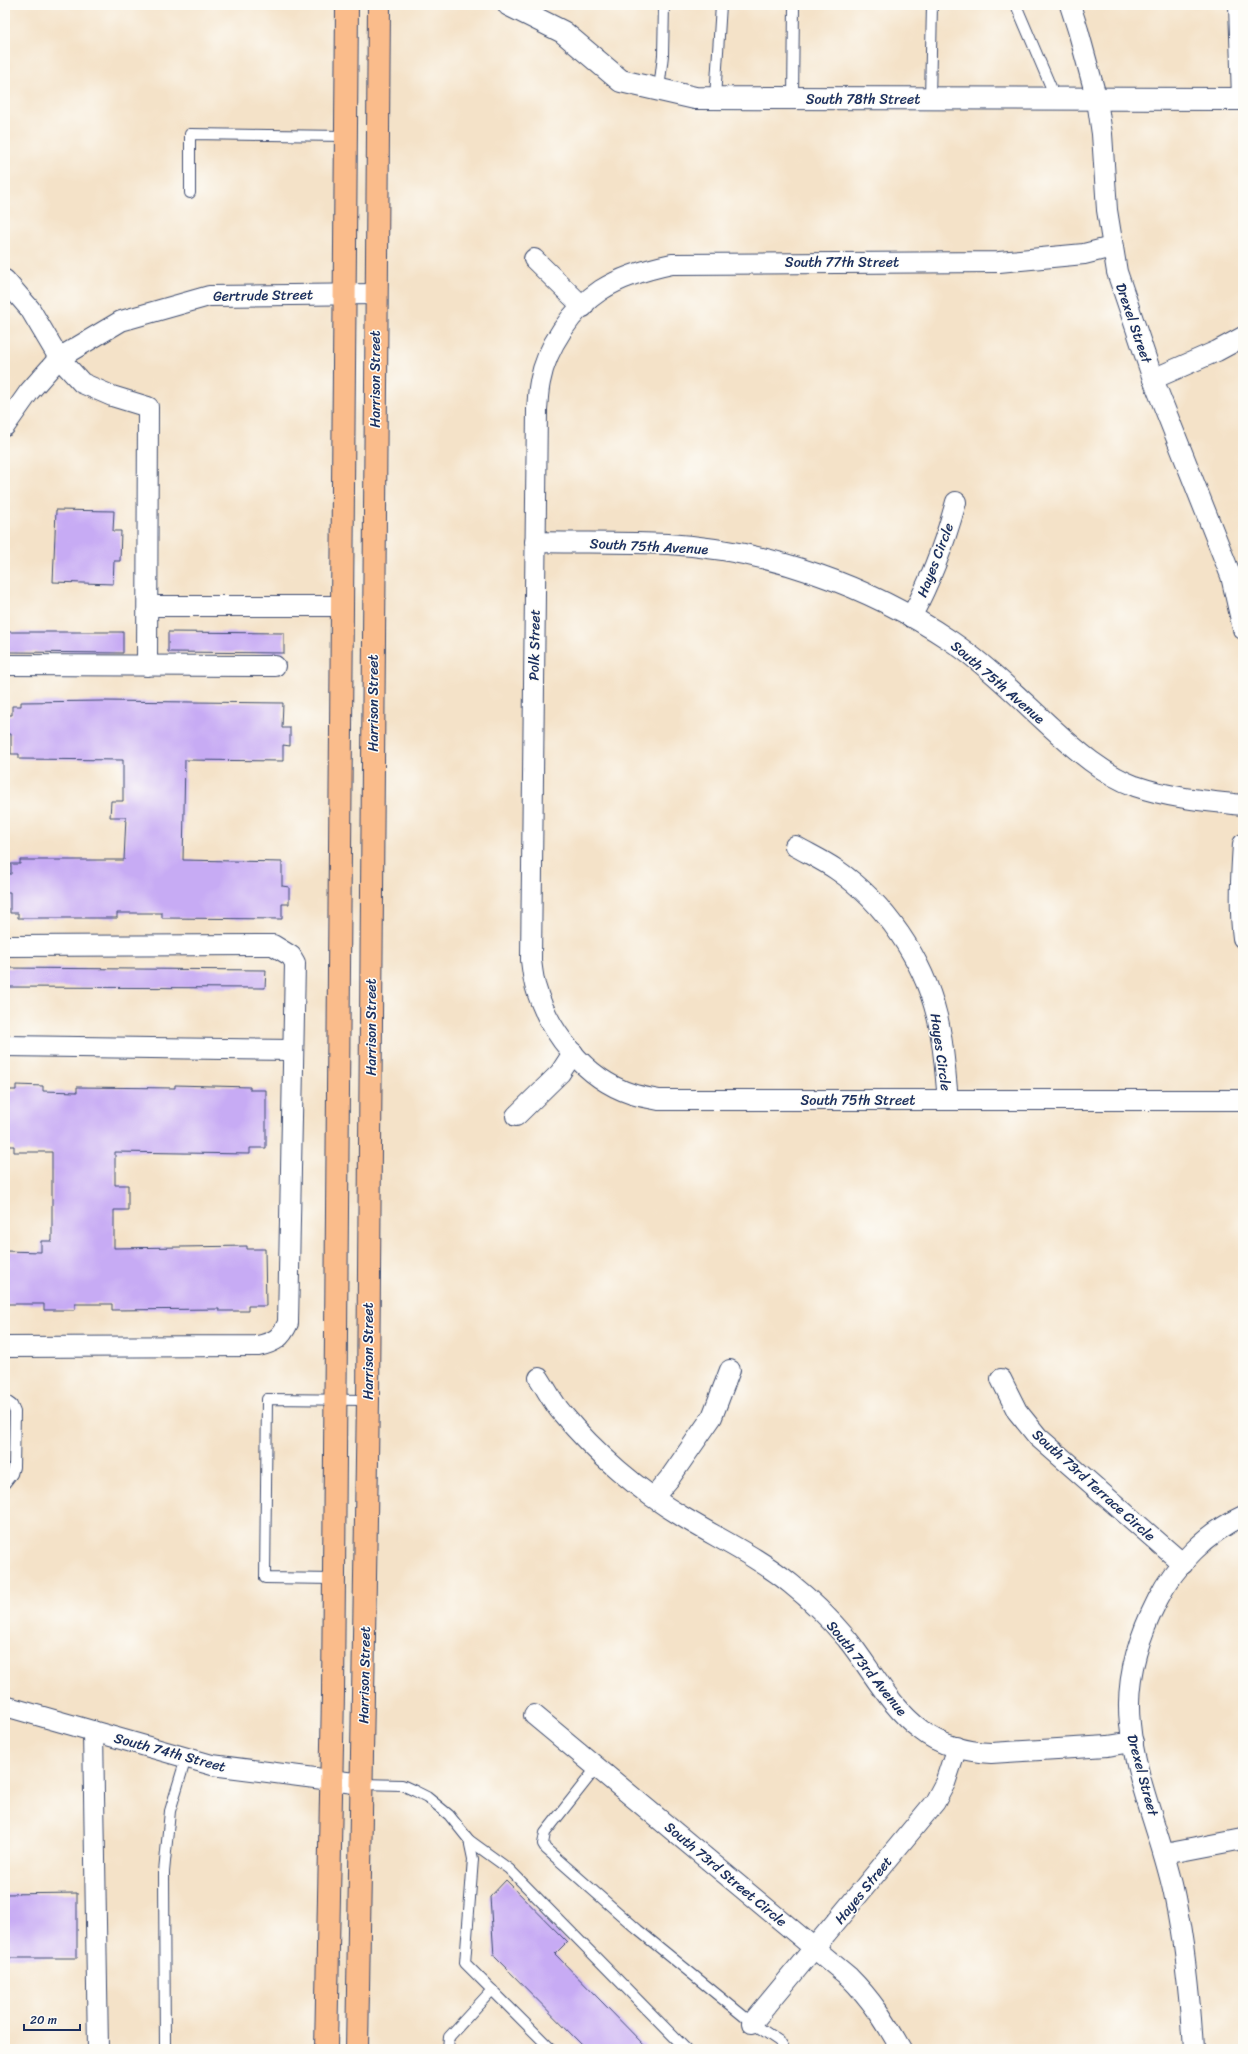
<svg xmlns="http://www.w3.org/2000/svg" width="1248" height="2054" viewBox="0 0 1248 2054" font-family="Sriracha,sans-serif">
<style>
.building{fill:#c7abf4}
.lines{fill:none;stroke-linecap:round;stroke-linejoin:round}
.service-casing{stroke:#3c4a6e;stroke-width:12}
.minor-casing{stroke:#3c4a6e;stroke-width:22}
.tertiary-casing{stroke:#3c4a6e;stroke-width:24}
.primary-casing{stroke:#3c4a6e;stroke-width:24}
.service{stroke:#fff;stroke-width:10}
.minor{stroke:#fff;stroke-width:20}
.tertiary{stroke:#fff;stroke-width:22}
.primary{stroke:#fabc8b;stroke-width:22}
.labels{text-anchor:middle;stroke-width:3;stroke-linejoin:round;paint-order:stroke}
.street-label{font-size:14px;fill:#1b2f5e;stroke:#fdfcf7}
</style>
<rect width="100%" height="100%" fill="#fdfcf7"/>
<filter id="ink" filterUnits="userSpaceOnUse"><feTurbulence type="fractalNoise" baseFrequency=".025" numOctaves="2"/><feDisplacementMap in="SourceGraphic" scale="8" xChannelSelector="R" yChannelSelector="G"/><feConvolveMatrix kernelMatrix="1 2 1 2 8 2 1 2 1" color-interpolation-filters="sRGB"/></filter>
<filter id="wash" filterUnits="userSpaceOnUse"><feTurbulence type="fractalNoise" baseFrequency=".012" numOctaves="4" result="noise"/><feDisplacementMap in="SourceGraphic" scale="16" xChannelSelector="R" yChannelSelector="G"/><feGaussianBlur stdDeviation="0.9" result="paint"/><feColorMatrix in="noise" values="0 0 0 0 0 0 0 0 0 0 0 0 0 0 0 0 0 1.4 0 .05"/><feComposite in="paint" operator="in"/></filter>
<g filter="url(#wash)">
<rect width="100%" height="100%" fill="#f4e2c8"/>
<g id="blocks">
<g class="building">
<polygon points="56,510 114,511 113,531 121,531 120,561 114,561 113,584 53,582"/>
<polygon points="8,632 123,632 123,653 8,652"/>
<polygon points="168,632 284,633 284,653 168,652"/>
<polygon points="103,701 283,703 282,728 290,728 290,746 283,745 283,761 185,760 183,860 282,862 282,886 289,887 289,904 282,904 282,919 162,918 162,913 117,913 117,918 18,918 18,913 10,913 10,892 5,892 5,874 11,874 11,864 20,864 20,860 124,860 126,817 110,817 111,801 123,801 123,760 19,759 19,754 11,754 11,734 5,734 5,715 12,715 12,706 21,706 21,702"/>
<polygon points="5,968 266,970 265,988 5,987"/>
<polygon points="16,1085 43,1086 43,1091 77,1092 77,1087 175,1088 175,1085 250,1087 250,1090 266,1090 266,1148 250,1148 250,1154 115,1152 115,1185 128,1185 128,1210 114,1210 114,1248 247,1246 247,1249 265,1249 266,1306 248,1306 248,1311 219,1311 219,1309 112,1310 112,1304 75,1304 75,1310 44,1310 44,1304 5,1304 5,1251 41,1252 41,1241 52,1241 52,1152 14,1152 14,1146 5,1146 5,1090 16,1090"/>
<polygon points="506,1880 567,1942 555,1954 648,2049 586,2049 494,1956 490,1897"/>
<polygon points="77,1893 77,1958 5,1958 5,1894"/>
</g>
</g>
</g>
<g filter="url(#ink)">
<use href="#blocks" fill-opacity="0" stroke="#3c4a6e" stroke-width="1"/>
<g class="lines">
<defs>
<g id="service">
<polyline points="1016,5 1056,99"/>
<polyline points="659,90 663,55 664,5"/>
<polyline points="715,98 721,5"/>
<polyline points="793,99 794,5"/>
<polyline points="930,99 932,5"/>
<polyline points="190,193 190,134 346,136"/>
<polyline points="5,1400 12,1405 15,1412 14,1467 12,1474 5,1483"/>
<polyline points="334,1579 265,1578 267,1399 368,1400"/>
<polyline points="597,1767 545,1833 543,1844 546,1849 638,1930 752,2023 779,2041 784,2049"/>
<polyline points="362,1784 402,1785 415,1791 427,1797 449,1815 469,1840 473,1859 465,1963 551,2049"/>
<polyline points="469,1840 509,1869 686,2049"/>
<polyline points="165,2049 164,1872 170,1811 186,1758"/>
<polyline points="448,2049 449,2037 492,1990"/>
</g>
<g id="minor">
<polyline points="1070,5 1078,30 1097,100 1102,134 1107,210 1117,272 1153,379 1231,576 1243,629"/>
<polyline points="1239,5 1242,99"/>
<path d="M1112 247 1084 254 999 262 672 264C648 269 623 276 601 290 572 309 546 348 540 382 538 391 538 400 537 409L531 960C532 968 533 977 535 985 548 1031 585 1079 632 1094 641 1097 650 1098 659 1100H1243"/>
<polyline points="534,259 583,307"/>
<polyline points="5,280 30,309 59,358 82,383 112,396 148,407 147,666"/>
<polyline points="1153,379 1217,351 1243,337"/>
<polyline points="5,426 29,392 59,358 121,321 209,296 376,294"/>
<path d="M535 542C579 543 624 542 668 544 768 550 868 585 951 641 988 666 1019 698 1052 728 1077 751 1103 774 1135 786 1170 798 1207 801 1243 805"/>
<polyline points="148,606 343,606"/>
<path d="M911 617C931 580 945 542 956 502"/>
<polyline points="5,665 275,666"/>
<path d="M1243 844C1241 876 1239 907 1243 938"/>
<path d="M795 846C809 854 824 861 837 870 885 903 923 959 937 1016 944 1043 945 1072 948 1100"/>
<path d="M5 946 273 945 291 956 295 963 288 1323C281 1338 275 1342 258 1346L5 1347"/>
<polyline points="5,1046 293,1050"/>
<polyline points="516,1116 560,1073 573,1053"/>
<path d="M539 1378C547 1390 553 1403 562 1413 595 1453 639 1491 683 1517 719 1539 758 1557 791 1584 811 1600 830 1619 847 1639 872 1670 889 1706 921 1730 939 1745 967 1752 991 1753L1108 1746 1133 1742"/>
<polyline points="1001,1379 1017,1411 1038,1437 1183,1564"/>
<polyline points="654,1497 669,1479 712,1417 730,1370"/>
<polyline points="5,1706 212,1765 362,1784"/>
<path d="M534 1715 849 1977C872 2000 885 2021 901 2049"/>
<polyline points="93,1731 98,2049"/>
<polyline points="1165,1854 1243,1839"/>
<polyline points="752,2023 935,1802 945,1783 957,1747"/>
<path d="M1193 2049C1190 1999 1185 1948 1175 1899 1164 1841 1135 1782 1130 1724 1125 1680 1138 1638 1158 1599 1175 1565 1208 1532 1243 1516"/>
</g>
<polyline id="tertiary" points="509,5 563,32 621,81 695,98 1243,99"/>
<g id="primary">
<polyline points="326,2049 333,1694 347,5"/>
<polyline points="357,2049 368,1400 379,5"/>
</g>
</defs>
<use href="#service" class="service-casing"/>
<use href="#minor" class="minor-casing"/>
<use href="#tertiary" class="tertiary-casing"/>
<use href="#primary" class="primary-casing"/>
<use href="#service" class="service"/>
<use href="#minor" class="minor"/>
<use href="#tertiary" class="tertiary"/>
<use href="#primary" class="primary"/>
</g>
</g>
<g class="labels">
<g class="street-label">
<text x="863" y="104">South 78th Street</text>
<text x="842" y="267">South 77th Street</text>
<text transform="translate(263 295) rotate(-1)" y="5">Gertrude Street</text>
<text transform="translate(1134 323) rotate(71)" y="5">Drexel Street</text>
<text transform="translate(375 379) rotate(-90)" y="5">Harrison Street</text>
<text transform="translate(649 546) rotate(3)" y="5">South 75th Avenue</text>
<text transform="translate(935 560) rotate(-69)" y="5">Hayes Circle</text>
<text transform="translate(534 645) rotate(-89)" y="5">Polk Street</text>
<text transform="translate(998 682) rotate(41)" y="5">South 75th Avenue</text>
<text transform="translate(373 703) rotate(-90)" y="5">Harrison Street</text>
<text transform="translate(371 1027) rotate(-90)" y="5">Harrison Street</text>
<text transform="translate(941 1052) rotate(82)" y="5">Hayes Circle</text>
<text x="858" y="1105">South 75th Street</text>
<text transform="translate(368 1351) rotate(-90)" y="5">Harrison Street</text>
<text transform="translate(1094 1485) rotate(42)" y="5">South 73rd Terrace Circle</text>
<text transform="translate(867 1668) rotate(51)" y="5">South 73rd Avenue</text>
<text transform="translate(364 1675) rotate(-89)" y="5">Harrison Street</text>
<text transform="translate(170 1752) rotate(15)" y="5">South 74th Street</text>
<text transform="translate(1143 1775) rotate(75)" y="5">Drexel Street</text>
<text transform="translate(726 1874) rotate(40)" y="5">South 73rd Street Circle</text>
<text transform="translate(863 1890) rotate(-51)" y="5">Hayes Street</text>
</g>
</g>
<rect width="1248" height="2054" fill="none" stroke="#fdfcf7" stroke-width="20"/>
<path d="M24 2024v6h56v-6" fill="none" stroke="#1b2f5e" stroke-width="2"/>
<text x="30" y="2024" font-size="12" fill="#1b2f5e" stroke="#fdfcf7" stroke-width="3" paint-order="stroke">20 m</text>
</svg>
